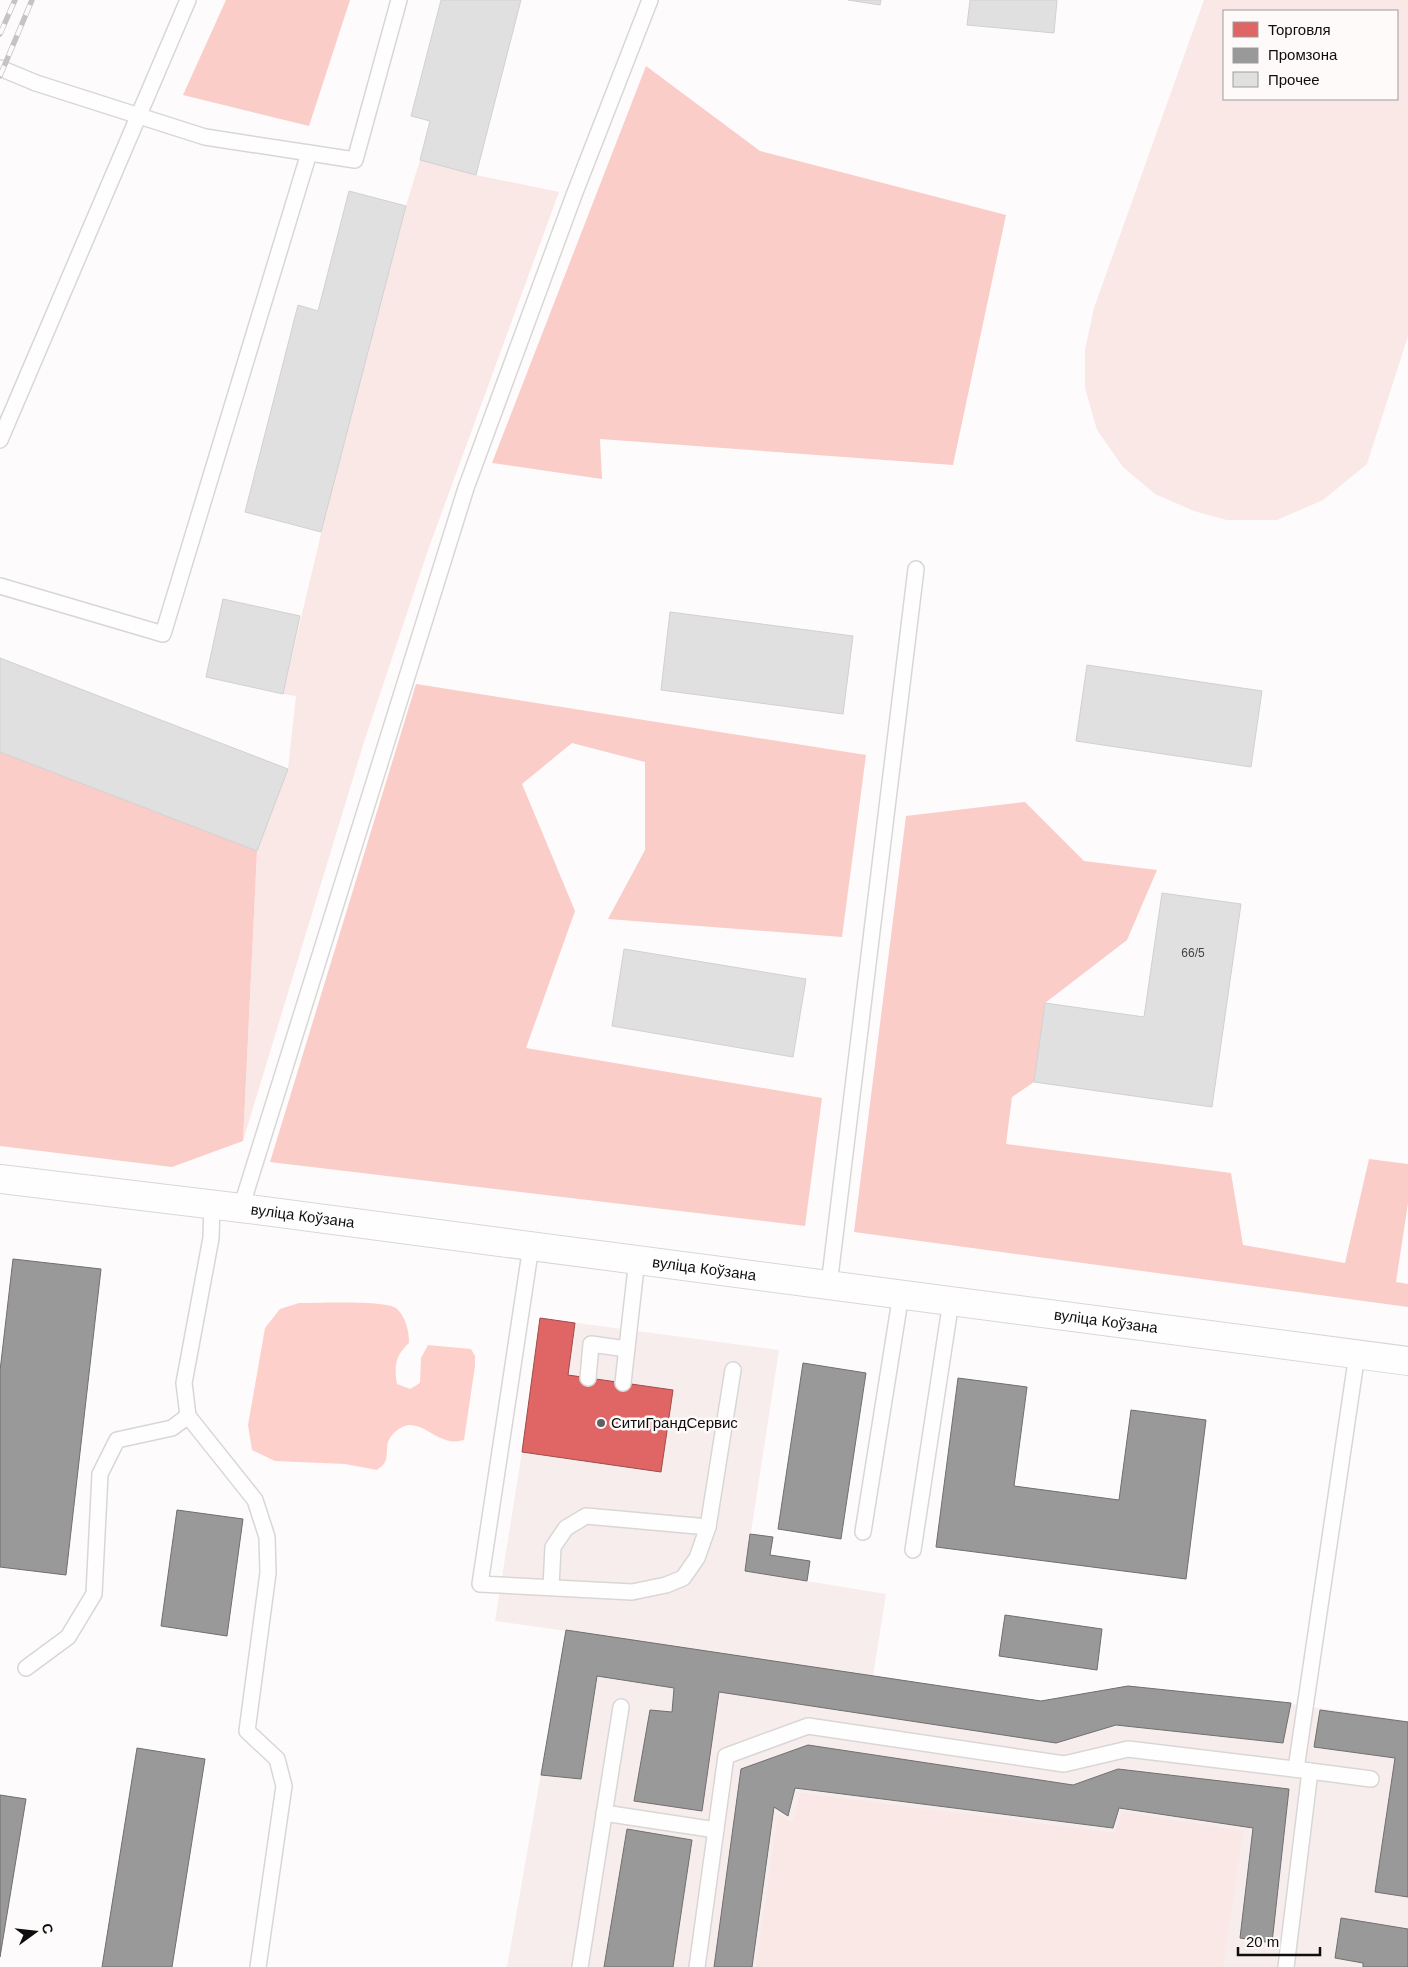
<svg xmlns="http://www.w3.org/2000/svg" width="1408" height="1967" viewBox="0 0 1408 1967" font-family="Helvetica,sans-serif">
<style>
.built{fill:#f7edec}
.green{fill:#fae8e6;fill-rule:evenodd}
.forest{fill:#facdc8}
.water{fill:#fed0cb}
.shops{fill:#e06666;stroke:#a14b4b}
.industry{fill:#999;stroke:#706f6f}
.building{fill:#e0e0e1;stroke:#d1d1d2}
.lines{fill:none;stroke-linecap:round;stroke-linejoin:round}
.lane-casing{stroke:#d9d7d6;stroke-width:18}
.street-casing{stroke:#d9d7d6;stroke-width:30}
.lane{stroke:#fffefe;stroke-width:15}
.street{stroke:#fffefe;stroke-width:28}
.rail-casing{stroke:#c5c4c4;stroke-width:5.5}
.rail{stroke:#fefafa;stroke-width:4;stroke-dasharray:11;stroke-linecap:butt}
.poi-dot{fill:#626060;stroke:#fefafa;stroke-width:2}
.labels{text-anchor:middle;stroke-width:5;stroke-linejoin:round;paint-order:stroke}
.number-label{font-size:12px;fill:#464444}
.street-label{font-size:15px;fill:#0f0d0d;stroke:#fefafa}
.poi-label{font-size:15px;fill:#0f0d0d;stroke:#fefafa;text-anchor:start}
</style>
<rect width="100%" height="100%" fill="#fdfbfb"/>
<polygon class="built" points="540,1318 779,1350 745,1571 886,1594 873,1676 1041,1701 1128,1686 1284,1703 1408,1721 1408,1967 507,1967 566,1631 495,1621 522,1452"/>
<g class="green">
<path d="M1204 0H1408V336L1367 464 1323 500 1277 520H1227L1194 511 1155 494 1123 467 1097 430 1085 388V350L1094 308ZM1397 11V99H1224V11Z"/>
<polygon points="420,160 476,175 559,192 428,550 364,742 243,1141 257,851 288,769 296,696 283,694 325,517 406,206"/>
<polygon points="800,1793 1115,1833 1123,1812 1243,1831 1223,1967 756,1967 778,1814 793,1823"/>
</g>
<g class="forest">
<polygon points="226,0 350,0 309,126 183,95"/>
<polygon points="646,66 760,151 1006,215 953,465 600,439 602,479 492,463"/>
<polygon points="416,684 866,755 842,937 608,919 645,850 645,762 572,743 522,784 575,911 526,1048 822,1098 805,1226 270,1162"/>
<polygon points="0,752 257,851 243,1141 172,1167 0,1146"/>
<polygon points="1025,802 1084,861 1157,870 1127,940 1045,1003 1034,1082 1012,1097 1006,1144 1231,1173 1243,1245 1345,1263 1369,1159 1408,1164 1408,1203 1396,1282 1408,1284 1408,1307 854,1232 906,816"/>
</g>
<path class="water" d="M299 1303C317 1303 384 1300 396 1308 406 1317 409 1331 409 1343 395 1356 394 1366 397 1384L410 1389 420 1383 421 1358 428 1345 471 1349 475 1356V1366L464 1440C440 1447 429 1425 409 1425 400 1426 391 1434 388 1442 386 1448 388 1456 385 1462 384 1465 379 1468 377 1470L345 1464 275 1461 252 1450 248 1425 265 1328 280 1309Z"/>
<polygon class="shops" points="540,1318 575,1323 568,1375 673,1390 661,1472 522,1452"/>
<g class="industry">
<polygon points="13,1259 101,1269 66,1575 0,1567 0,1371"/>
<polygon points="803,1363 866,1373 841,1539 778,1529"/>
<polygon points="958,1378 1027,1387 1014,1486 1119,1500 1131,1410 1206,1420 1186,1579 936,1547"/>
<polygon points="177,1510 243,1519 227,1636 161,1626"/>
<polygon points="750,1534 773,1537 770,1555 810,1561 807,1581 745,1571"/>
<polygon points="1005,1615 1102,1629 1097,1670 999,1656"/>
<polygon points="566,1630 1041,1701 1128,1686 1291,1703 1283,1743 1116,1725 1056,1743 719,1692 702,1811 634,1801 650,1710 672,1712 674,1688 597,1676 581,1779 541,1775"/>
<polygon points="1320,1710 1408,1722 1408,1897 1375,1892 1395,1758 1314,1747"/>
<polygon points="808,1745 1073,1785 1118,1769 1289,1789 1272,1943 1240,1938 1253,1828 1119,1808 1113,1828 795,1788 788,1816 774,1807 752,1967 714,1967 741,1769"/>
<polygon points="137,1748 205,1759 172,1967 102,1967"/>
<polygon points="0,1795 26,1799 0,1957"/>
<polygon points="627,1829 692,1840 673,1967 604,1967"/>
<polygon points="1341,1918 1408,1929 1408,1967 1363,1967 1363,1963 1335,1958"/>
</g>
<g class="building">
<polygon points="441,0 521,0 476,175 420,160 430,121 411,116"/>
<polygon points="848,0 881,0 880,5"/>
<polygon points="970,0 1057,0 1054,33 967,25"/>
<polygon points="349,191 406,206 321,532 245,512 298,305 318,311"/>
<polygon points="223,599 300,616 283,694 206,677"/>
<polygon points="670,612 853,636 843,714 661,690"/>
<polygon points="0,658 288,769 257,851 0,752"/>
<polygon points="1087,665 1262,691 1251,767 1076,741"/>
<polygon points="1162,893 1241,904 1212,1107 1034,1082 1045,1003 1144,1017"/>
<polygon points="624,949 806,979 793,1057 612,1026"/>
</g>
<g class="lines">
<defs>
<g id="lane">
<polyline points="0,68 36,83 205,137 355,160 399,0"/>
<polyline points="0,440 188,0"/>
<polyline points="0,586 163,634 309,153"/>
<polyline points="212,1204 211,1238 184,1383 188,1416 255,1500 267,1537 268,1573 247,1731 277,1759 284,1786 258,1967"/>
<polyline points="241,1208 466,488 574,195 650,0"/>
<polyline points="531,1246 480,1584 632,1592 666,1585 683,1578 697,1558 708,1527 733,1370"/>
<polyline points="829,1285 916,569"/>
<polyline points="588,1378 591,1344 627,1349"/>
<polyline points="623,1383 637,1259"/>
<polyline points="863,1532 901,1294"/>
<polyline points="913,1550 951,1301"/>
<polyline points="551,1587 553,1547 566,1528 586,1516 708,1527"/>
<polyline points="26,1668 68,1637 94,1594 100,1474 117,1440 172,1428 188,1416"/>
<polyline points="1296,1769 1357,1354"/>
<polyline points="1310,1771 1371,1779"/>
<polyline points="604,1813 716,1830"/>
<polyline points="580,1967 621,1707"/>
<polyline points="697,1967 726,1756 808,1726 1064,1764 1128,1749 1310,1771 1286,1967"/>
</g>
<g id="street">
<path id="s1" d="M0 1179 241 1208 1408 1361"/>
</g>
</defs>
<use href="#lane" class="lane-casing"/>
<use href="#street" class="street-casing"/>
<use href="#lane" class="lane"/>
<use href="#street" class="street"/>
<defs>
<g id="rail">
<polyline points="0,34 15,0"/>
<polyline points="0,76 32,0"/>
</g>
</defs>
<use href="#rail" class="rail-casing"/>
<use href="#rail" class="rail"/>
</g>
<circle class="poi-dot" cx="601" cy="1423" r="5"/>
<g class="labels">
<g class="number-label">
<text x="1193" y="957">66/5</text>
</g>
<g class="street-label">
<text dy="5" stroke="none"><textPath href="#s1" startOffset="305">вуліца Коўзана</textPath></text>
<text dy="5" stroke="none"><textPath href="#s1" startOffset="710">вуліца Коўзана</textPath></text>
<text dy="5" stroke="none"><textPath href="#s1" startOffset="1115">вуліца Коўзана</textPath></text>
</g>
<g class="poi-label">
<text x="611" y="1428">СитиГрандСервис</text>
</g>
</g>
<rect x="1223" y="10" width="175" height="90" fill="#fefafa" stroke="#9e9b9b"/>
<rect x="1233" y="22" width="25" height="15" fill="#e06666" stroke="#9e9b9b"/>
<text x="1268" y="35" font-size="15" fill="#0f0d0d">Торговля</text>
<rect x="1233" y="48" width="25" height="15" fill="#999999" stroke="#9e9b9b"/>
<text x="1268" y="60" font-size="15" fill="#0f0d0d">Промзона</text>
<rect x="1233" y="72" width="25" height="15" fill="#e0e0e1" stroke="#9e9b9b"/>
<text x="1268" y="85" font-size="15" fill="#0f0d0d">Прочее</text>
<g transform="translate(35 1932) rotate(75)" stroke="#fefafa" stroke-width="4" paint-order="stroke">
<path d="M0-4L9 19L0 12L-9 19Z" fill="#0f0d0d"/>
<text y="-8" font-size="14" font-weight="bold" text-anchor="middle" fill="#0f0d0d">С</text>
</g>
<path d="M1238 1947v8h82v-8" fill="none" stroke="#0f0d0d" stroke-width="2.5"/>
<text x="1246" y="1947" font-size="15" fill="#0f0d0d" stroke="#fefafa" stroke-width="4" paint-order="stroke">20 m</text>
</svg>
